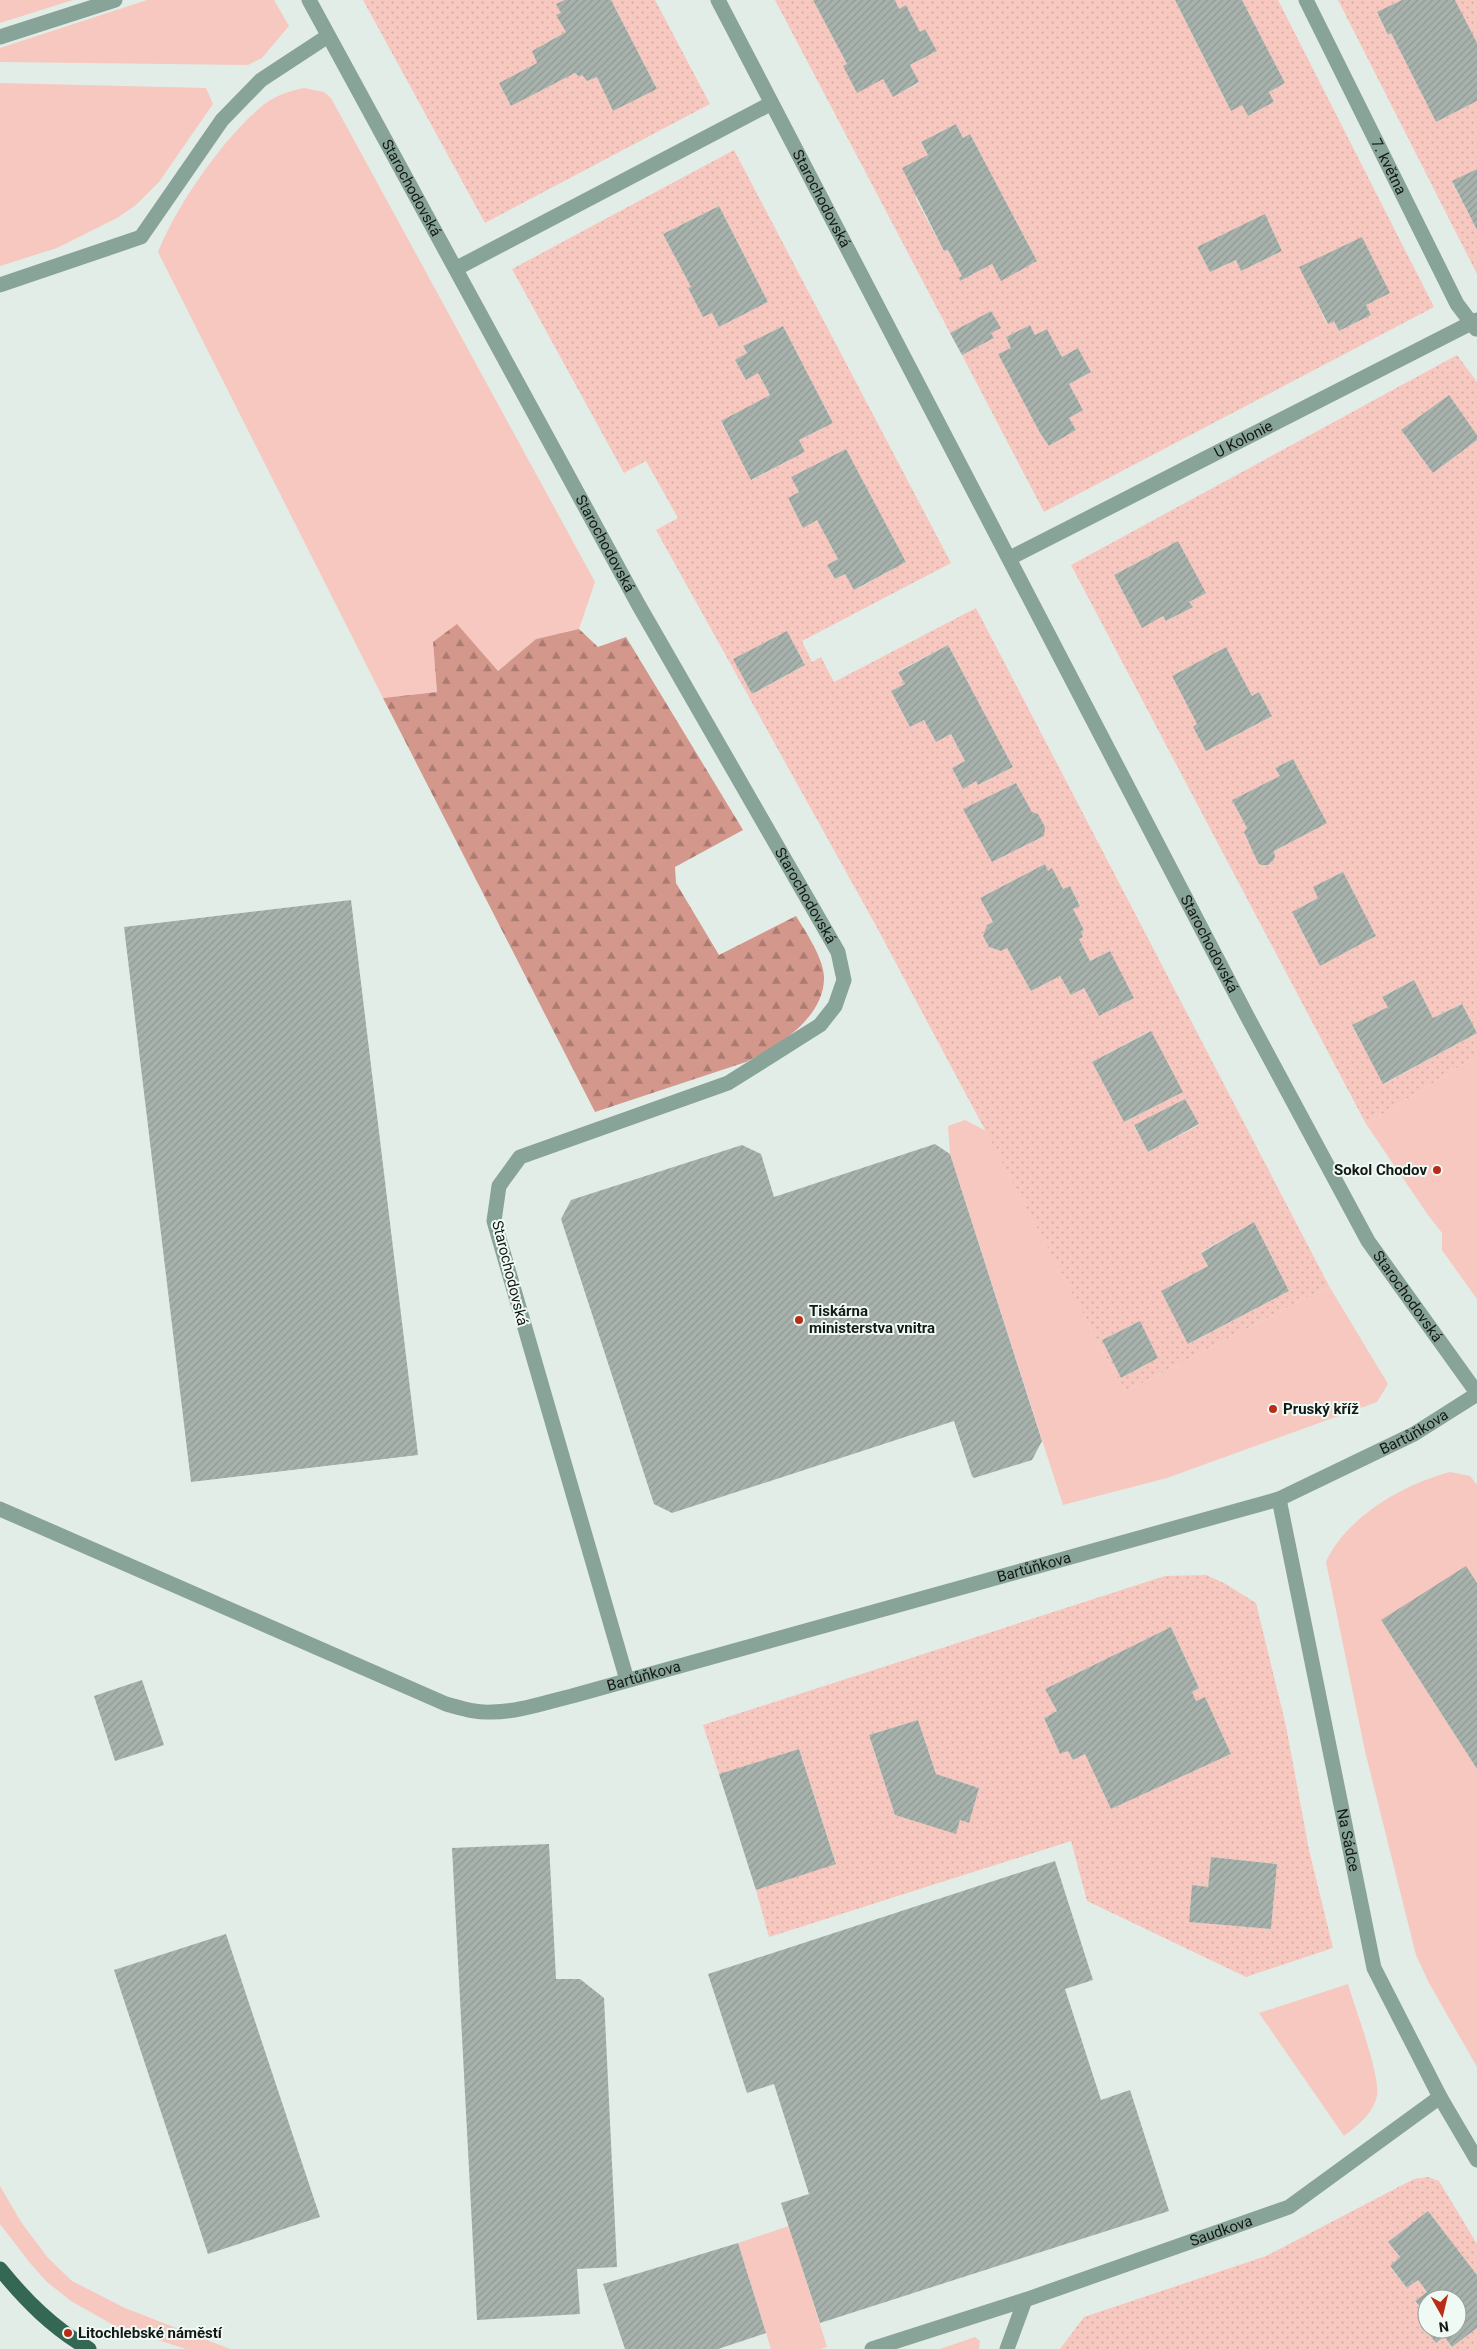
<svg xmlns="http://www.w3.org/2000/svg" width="1477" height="2349" viewBox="0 0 1477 2349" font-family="Roboto,sans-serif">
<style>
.grass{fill:#f7c8bf}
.forest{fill:url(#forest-firs)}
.park{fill:url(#park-dots);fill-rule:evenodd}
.building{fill:url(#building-hatch)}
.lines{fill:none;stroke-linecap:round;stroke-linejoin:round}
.minor{stroke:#88a398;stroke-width:15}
.major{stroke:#346855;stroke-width:15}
.poi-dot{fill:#b92c17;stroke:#effaf5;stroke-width:2}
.labels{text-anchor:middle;stroke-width:4;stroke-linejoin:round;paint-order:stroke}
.street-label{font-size:15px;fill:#141816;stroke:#effaf5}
.poi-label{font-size:15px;font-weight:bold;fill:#141816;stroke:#effaf5;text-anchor:start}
</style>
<defs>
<pattern id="forest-firs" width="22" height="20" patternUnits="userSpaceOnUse" patternTransform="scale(1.25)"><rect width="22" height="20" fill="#d4978b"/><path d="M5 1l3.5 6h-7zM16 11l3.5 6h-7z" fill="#ab7a71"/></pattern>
<pattern id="park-dots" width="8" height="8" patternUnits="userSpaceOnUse" patternTransform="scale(1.25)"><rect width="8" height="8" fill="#f7c8bf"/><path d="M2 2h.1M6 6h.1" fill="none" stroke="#d3aba3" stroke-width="1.8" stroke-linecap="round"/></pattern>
<pattern id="building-hatch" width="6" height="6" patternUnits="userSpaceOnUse" patternTransform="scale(1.25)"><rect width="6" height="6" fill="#a8b2ad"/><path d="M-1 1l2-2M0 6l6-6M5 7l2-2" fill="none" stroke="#909894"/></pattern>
</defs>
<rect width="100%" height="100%" fill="#e2ede8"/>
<g class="grass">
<polygon points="0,0 73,0 0,23"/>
<polygon points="147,0 274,0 289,26 262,58 248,65 0,62 0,48"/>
<polygon points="0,83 206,88 213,104 159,182 136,205 117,218 57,248 0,266"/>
<path d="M304 88 324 92 331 98 595 582 579 629 536 639 498 671 433 642 437 692 383 698 158 252C176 206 224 137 262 106 274 96 288 91 304 88Z"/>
<polygon points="1477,1056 1477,1299 1442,1250 1442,1233 1428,1215 1366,1124"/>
<polygon points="965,1120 986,1131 1125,1392 1329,1286 1388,1384 1377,1402 1167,1478 1063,1505 950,1154 948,1126"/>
<path d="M1450 1472 1470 1476 1477 1485V1583L1381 1620 1477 1769V2067L1429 1983 1416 1955 1365 1751 1326 1562C1346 1517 1404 1484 1450 1472Z"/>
<path d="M1348 1984C1354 2005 1381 2077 1377 2095 1374 2113 1358 2125 1344 2136L1259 2013Z"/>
<polygon points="0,2186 21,2222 48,2258 72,2281 125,2308 230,2349 186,2349 115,2326 71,2301 47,2282 30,2263 0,2224"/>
<polygon points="789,2226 827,2347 820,2349 771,2349 738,2243"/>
<polygon points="975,2337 980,2341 979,2349 940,2349"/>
</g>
<path class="forest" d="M457 624 498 671 536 639 579 629 598 647 626 637 743 830 675 867 676 883 719 955 796 916C806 932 825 961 824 979 823 1019 777 1047 746 1062L595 1112 383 698 437 692 433 642Z"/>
<g class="park">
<polygon points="363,0 565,0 561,13 557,15 566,32 532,51 537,63 499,83 511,106 575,73 578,77 582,75 587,81 597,77 613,111 657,89 611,0 655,0 710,104 485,223"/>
<path d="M775 0H813L847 64 883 79 893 97 919 83 910 65 937 51 925 29 920 32 906 5 899 9 895 0H1175L1231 111 1242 105 1248 116 1274 102 1269 92 1285 83 1242 0H1278L1434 307 1044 512 962 355 994 338 991 333 1000 328 991 311 950 333ZM956 124 963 138 970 134 1037 261 1001 280 992 264 960 281 959 278 962 276 948 250 944 251 916 199 928 155 921 142ZM1265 215 1282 251 1241 271 1236 260 1210 272 1197 247ZM1362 237 1389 293 1366 305 1371 315 1339 331 1334 321 1327 324 1300 267ZM1030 325 1035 335 1047 329 1062 357 1078 348 1091 372 1069 384 1083 410 1069 418 1076 430 1049 446 1040 433 998 354 1011 348 1006 337Z"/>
<polygon points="1338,0 1402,0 1377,13 1388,35 1391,33 1436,122 1477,101 1477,169 1452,182 1477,230 1477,274"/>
<polygon points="1455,0 1477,0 1477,43 1474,38"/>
<path d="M734 150 951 563 802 641 812 662 821 657 834 682 976 608 1329 1286 1125 1392 875 924 656 530 678 518 646 461 624 473 512 269ZM719 206 768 302 719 327 712 313 703 317 688 288 691 287 663 234ZM783 326 833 423 799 440 805 452 752 480 721 422 770 395 758 373 746 380 735 360 747 353 743 346ZM846 449 906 562 855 590 845 574 835 579 827 565 838 559 817 520 803 527 788 499 799 492 791 477ZM787 631 805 665 752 694 734 659ZM948 645 1013 767 979 785 976 781 963 788 952 768 965 761 951 734 936 742 924 720 910 727 891 691 905 684 898 671ZM1016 783C1021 791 1025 800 1030 809 1037 820 1045 816 1044 836L992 862 964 809ZM1045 864 1048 871 1052 869 1063 889 1070 886 1080 905 1073 909 1084 930 1081 932 1083 937 1079 939 1090 961 1110 951 1134 998 1099 1016 1084 988 1071 995 1060 976 1031 991 1007 948 1001 951 989 947 983 936 987 925 993 922 980 898ZM1150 1031 1183 1092 1124 1122 1092 1062ZM1185 1099 1199 1125 1148 1152 1134 1126ZM1254 1222 1289 1291 1189 1344 1161 1291 1208 1266 1201 1252ZM1140 1321 1158 1358 1121 1378 1102 1340Z"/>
<path d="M1457 355 1477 382V435L1449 395 1401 430 1433 473 1477 440V1056L1366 1124 1071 565ZM1178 541 1205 593 1189 602 1192 607 1167 621 1163 616 1142 627 1114 575ZM1226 647 1252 696 1259 692 1272 716 1206 751 1193 727 1197 724 1172 676ZM1293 759 1326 823 1274 851 1275 857 1272 863 1261 865 1258 863 1244 832 1247 828 1232 800 1280 776 1275 768ZM1343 873 1376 936 1320 966 1292 912 1318 898ZM1414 980 1433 1018 1462 1004 1477 1033 1384 1084 1352 1026 1388 1007 1383 996Z"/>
<path d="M1206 1575 1224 1583 1256 1603 1286 1726 1309 1850 1333 1948 1246 1977 1087 1901 1071 1841 769 1937 756 1890 836 1863 799 1749 719 1774 703 1725 1165 1576ZM1171 1627 1199 1688 1192 1692 1196 1701 1205 1697 1231 1754 1111 1809 1085 1754 1073 1760 1068 1751 1060 1754 1044 1718 1057 1711 1045 1689ZM918 1720 936 1774 979 1788 969 1823 960 1820 956 1833 895 1815 869 1735ZM1211 1857 1277 1864 1271 1929 1189 1922 1192 1886 1208 1887Z"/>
<polygon points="1428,2177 1439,2181 1477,2244 1477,2275 1428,2211 1388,2242 1400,2257 1390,2267 1407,2288 1418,2280 1427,2292 1415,2302 1427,2315 1426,2329 1444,2336 1452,2347 1477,2328 1477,2349 1060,2349 1084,2317 1266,2256 1414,2179"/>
</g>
<g class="building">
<polygon points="565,0 611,0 657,89 613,111 597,77 587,81 582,75 579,77 575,73 511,106 499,83 537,63 532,51 566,32 556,15 561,13 556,4"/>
<polygon points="813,0 895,0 899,9 906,5 920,32 925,29 937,51 910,65 919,82 893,97 883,79 857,93 843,66 847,64"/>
<polygon points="1175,0 1242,0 1285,83 1269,92 1274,102 1248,116 1242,105 1231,111"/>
<polygon points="1402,0 1455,0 1477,43 1477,101 1436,122 1391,33 1388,35 1377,12"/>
<polygon points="956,124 963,138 970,134 1037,261 1001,281 992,264 960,281 959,278 962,276 948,250 944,251 902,168 928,155 921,142"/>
<polygon points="1477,169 1477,230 1452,181"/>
<polygon points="719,206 768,302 719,327 712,313 703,317 688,288 691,287 663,234"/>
<polygon points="1265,214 1282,251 1241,271 1236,260 1210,272 1197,247"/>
<polygon points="1362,237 1390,293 1366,305 1371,315 1339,331 1334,321 1328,324 1299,267"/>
<polygon points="991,311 1001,328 991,333 994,338 962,355 950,333"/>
<polygon points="1030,325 1035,335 1047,329 1062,357 1078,348 1091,372 1069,384 1083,410 1069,418 1076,430 1049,446 1040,433 998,354 1011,348 1006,337"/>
<polygon points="783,326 833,423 799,440 805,452 751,480 721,421 770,395 758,373 746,380 735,360 747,353 743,346"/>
<polygon points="1449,395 1477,435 1477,440 1433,473 1401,430"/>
<polygon points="846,449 906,562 854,590 845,574 835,579 827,565 838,559 817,520 803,528 788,498 799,492 791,477"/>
<polygon points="1178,541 1206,593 1189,602 1193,607 1166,621 1163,616 1142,628 1114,575"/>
<polygon points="787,631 805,665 752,694 733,659"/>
<polygon points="948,645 1013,767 978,785 976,781 963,789 952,768 965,761 951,734 936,742 924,720 910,727 891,691 905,684 898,672"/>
<polygon points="1226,647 1252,696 1259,692 1272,716 1206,751 1193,727 1197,724 1172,676"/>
<polygon points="1293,759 1327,823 1274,851 1275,857 1273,861 1268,865 1261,865 1258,863 1244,832 1247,828 1232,800 1280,776 1275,768"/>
<polygon points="1016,783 1032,812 1038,814 1045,827 1044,836 992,862 963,809"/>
<polygon points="1045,864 1048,871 1052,868 1063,889 1070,886 1080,906 1073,909 1084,930 1081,932 1083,937 1079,939 1090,961 1110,951 1134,998 1099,1016 1084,988 1071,995 1060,976 1031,991 1007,948 1001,951 989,947 983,936 987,925 993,922 980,898"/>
<polygon points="1343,872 1376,936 1320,966 1292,912 1318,898 1313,887"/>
<polygon points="351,900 418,1455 191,1482 124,927"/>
<polygon points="1414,980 1433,1018 1462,1004 1477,1033 1383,1084 1352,1025 1388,1007 1382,997"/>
<polygon points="1151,1031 1183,1092 1124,1122 1092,1062"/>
<polygon points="1185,1099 1199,1124 1148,1152 1134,1125"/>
<polygon points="935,1144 950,1154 1042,1441 1032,1460 974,1478 972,1476 954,1421 672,1513 654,1504 561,1219 571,1200 742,1145 761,1154 774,1197"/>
<polygon points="1254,1222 1289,1291 1188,1344 1161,1291 1208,1266 1201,1253"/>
<polygon points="1140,1321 1158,1358 1121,1378 1102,1340"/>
<polygon points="1466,1566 1477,1583 1477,1769 1381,1620"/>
<polygon points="1171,1627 1199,1688 1192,1692 1196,1701 1205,1697 1231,1754 1111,1809 1085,1754 1073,1760 1068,1751 1060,1754 1044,1718 1057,1711 1045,1689"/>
<polygon points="142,1680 164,1745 115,1761 94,1696"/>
<polygon points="918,1720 936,1774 979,1788 969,1823 960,1820 956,1834 895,1815 869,1735"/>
<polygon points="799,1749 836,1864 756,1890 719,1774"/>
<polygon points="549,1844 556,1979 580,1979 604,1998 617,2267 577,2269 580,2314 477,2320 452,1848"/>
<polygon points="1211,1857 1277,1864 1271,1929 1189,1922 1192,1885 1208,1887"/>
<polygon points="1055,1861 1093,1980 1065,1989 1101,2100 1130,2090 1169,2211 820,2323 781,2203 809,2194 774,2084 747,2093 708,1974"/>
<polygon points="226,1934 320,2217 208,2254 114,1970"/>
<polygon points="1428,2211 1477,2275 1477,2328 1452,2347 1444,2336 1436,2343 1425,2329 1457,2329 1457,2299 1427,2299 1427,2315 1415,2301 1427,2292 1418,2280 1407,2288 1390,2266 1400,2257 1388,2242"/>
<polygon points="738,2243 766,2333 718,2349 625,2349 603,2284"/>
</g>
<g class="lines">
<g class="minor">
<path id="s1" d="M309 0 638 604 838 952 844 980 835 1006 820 1025 728 1083 520 1157 499 1186 494 1221 627 1680"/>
<path id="s2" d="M718 0 1247 1016 1368 1241 1477 1393"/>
<path id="s3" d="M1306 0 1457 304 1476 329"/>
<polyline points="0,37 115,0"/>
<polyline points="457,268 770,104"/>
<polyline points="0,285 141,237 222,120 261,80 328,36"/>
<path id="s4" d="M1010 558 1477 320"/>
<path id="s5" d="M1279 1499 1374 1968 1440 2097 1477 2160"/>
<path id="s6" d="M0 1509 446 1704C461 1708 476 1713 492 1712 519 1712 546 1702 572 1696L1279 1499 1414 1434 1477 1394"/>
<polyline points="872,2349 1025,2300"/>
<path id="s7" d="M1007 2349 1025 2300 1289 2207 1440 2097"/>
</g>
<path class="major" d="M0 2269C26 2301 53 2328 89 2349"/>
</g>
<g class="poi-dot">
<circle cx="1437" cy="1170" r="5"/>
<circle cx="799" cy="1320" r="5"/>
<circle cx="1273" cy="1409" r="5"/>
<circle cx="68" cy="2333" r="5"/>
</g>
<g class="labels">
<g class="street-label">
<text dy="5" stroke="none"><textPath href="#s3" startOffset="186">7. května</textPath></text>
<text dy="5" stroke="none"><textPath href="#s1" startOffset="214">Starochodovská</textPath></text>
<text dy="5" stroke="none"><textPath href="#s2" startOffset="224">Starochodovská</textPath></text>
<text dy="5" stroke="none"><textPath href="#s4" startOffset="262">U Kolonie</textPath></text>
<text dy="5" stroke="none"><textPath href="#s1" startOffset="619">Starochodovská</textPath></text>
<text dy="5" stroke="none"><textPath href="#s1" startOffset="1024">Starochodovská</textPath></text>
<text dy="5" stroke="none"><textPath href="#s2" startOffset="1064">Starochodovská</textPath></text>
<text transform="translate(510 1273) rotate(76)" y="5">Starochodovská</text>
<text dy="5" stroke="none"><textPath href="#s2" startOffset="1469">Starochodovská</textPath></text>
<text dy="5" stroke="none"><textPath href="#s6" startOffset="1500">Bartůňkova</textPath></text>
<text dy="5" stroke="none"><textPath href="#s6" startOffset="1095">Bartůňkova</textPath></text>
<text dy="5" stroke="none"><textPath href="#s6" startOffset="690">Bartůňkova</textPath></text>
<text dy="5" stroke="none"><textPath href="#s5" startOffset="348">Na Sádce</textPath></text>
<text dy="5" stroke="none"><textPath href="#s7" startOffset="260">Saudkova</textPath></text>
</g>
<g class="poi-label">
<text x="1427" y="1175" text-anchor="end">Sokol Chodov</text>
<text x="809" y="1316">Tiskárna<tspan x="809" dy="17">ministerstva vnitra</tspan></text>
<text x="1283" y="1414">Pruský kříž</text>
<text x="78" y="2338">Litochlebské náměstí</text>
</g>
</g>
<g transform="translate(1442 2314) rotate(172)"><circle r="24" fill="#effaf5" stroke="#97a09c"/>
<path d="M0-4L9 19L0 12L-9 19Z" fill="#b92c17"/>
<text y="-8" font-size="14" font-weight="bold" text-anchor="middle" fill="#141816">N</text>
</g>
</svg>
